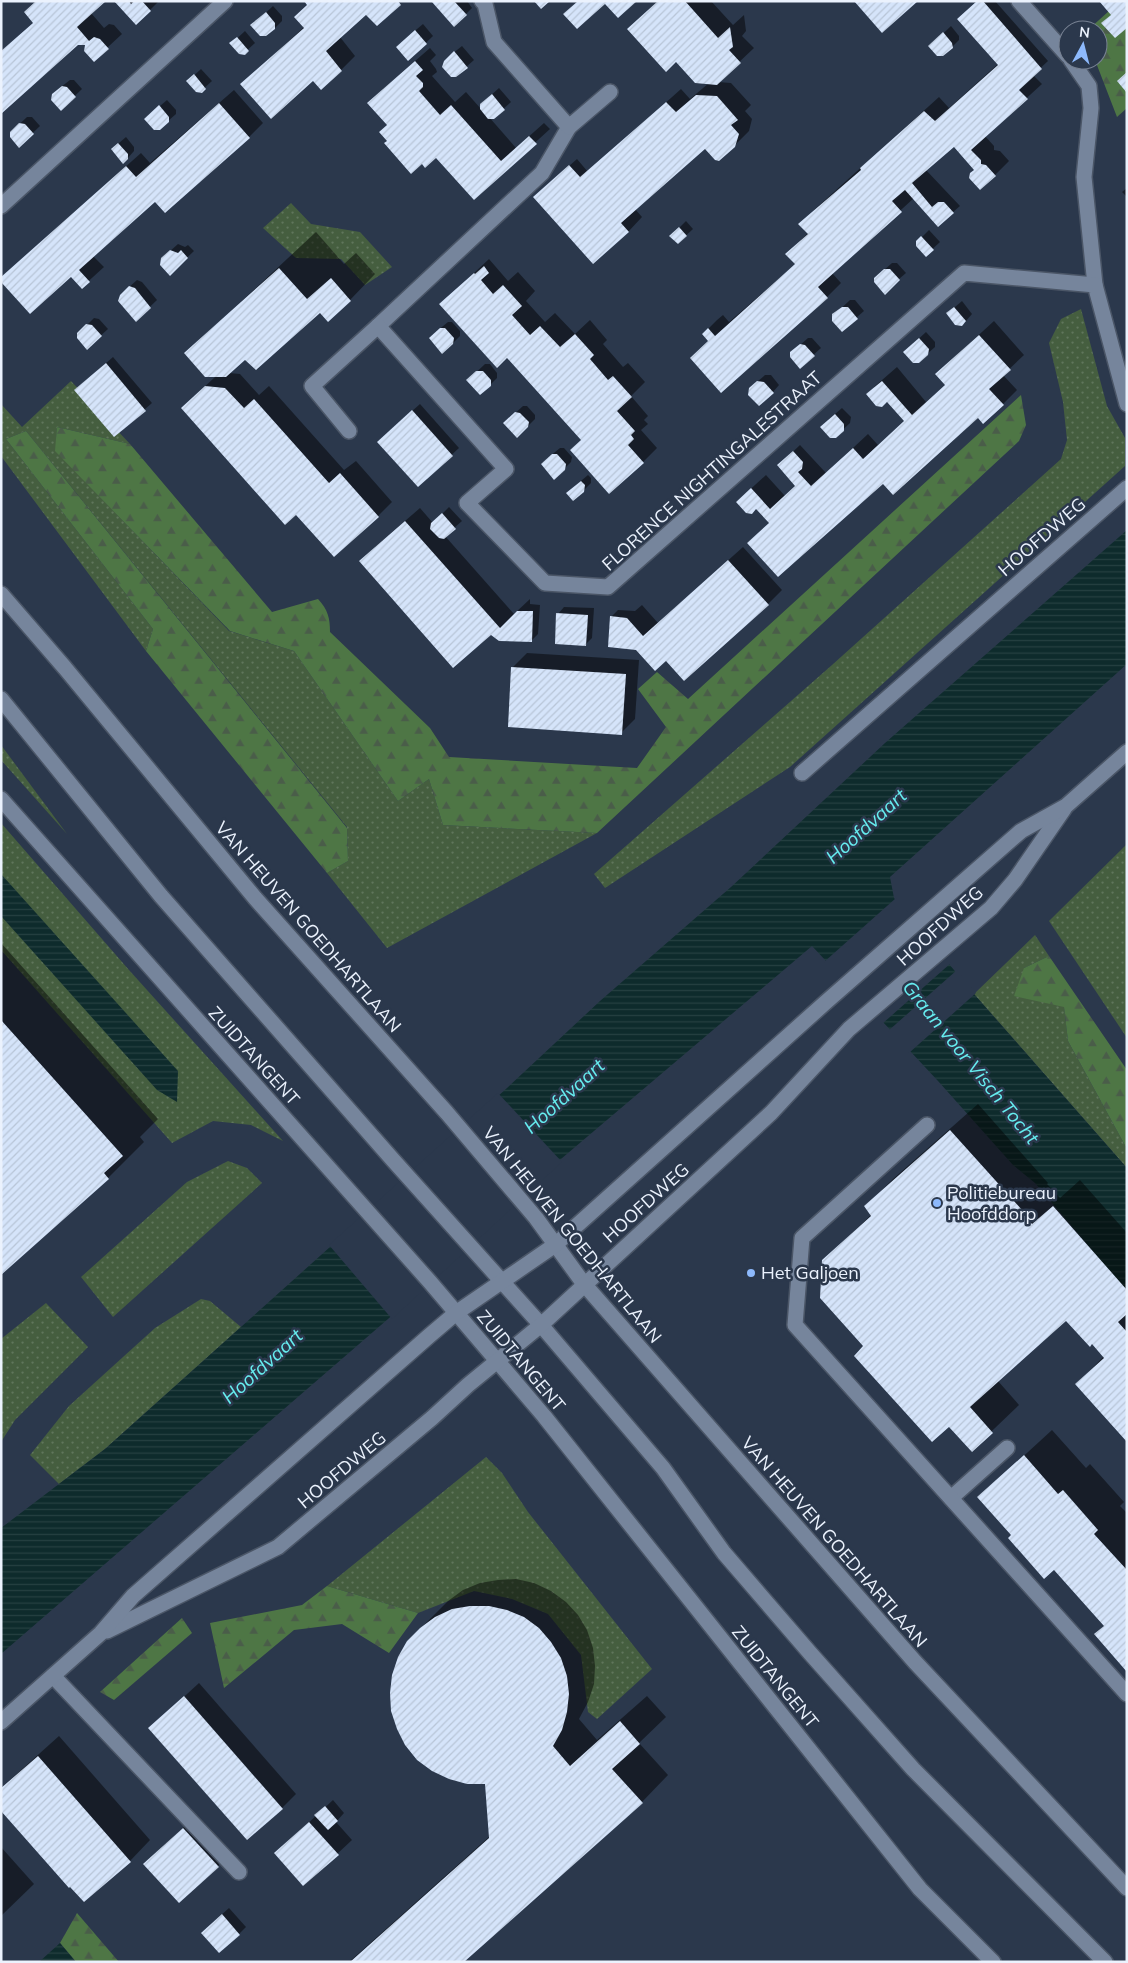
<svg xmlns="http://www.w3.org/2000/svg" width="1128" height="1963" viewBox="0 0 1128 1963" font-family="Mulish,sans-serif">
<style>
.green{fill:url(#green-dots)}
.forest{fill:url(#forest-firs)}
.water{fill:url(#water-rules)}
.pier{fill:#2b384c}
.shadow{fill:#0007}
.building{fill:url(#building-hatch)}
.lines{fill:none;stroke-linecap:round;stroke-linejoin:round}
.lane-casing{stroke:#4b5667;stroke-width:18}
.street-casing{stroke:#4b5667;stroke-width:18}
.secondary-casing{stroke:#4b5667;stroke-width:18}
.lane{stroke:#76859c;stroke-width:15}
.street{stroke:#76859c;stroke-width:15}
.secondary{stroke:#76859c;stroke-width:15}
.poi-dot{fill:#8db9fc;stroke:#2b384c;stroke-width:2}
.labels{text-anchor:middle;stroke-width:5;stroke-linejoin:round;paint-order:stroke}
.street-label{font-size:18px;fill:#ebf2fd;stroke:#2b384c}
.poi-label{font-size:18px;fill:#ebf2fd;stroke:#2b384c;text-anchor:start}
.water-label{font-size:19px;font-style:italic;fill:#66edf0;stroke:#2b384c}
</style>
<defs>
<pattern id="green-dots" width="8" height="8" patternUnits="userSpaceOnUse" patternTransform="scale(1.25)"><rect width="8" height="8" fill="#455e3f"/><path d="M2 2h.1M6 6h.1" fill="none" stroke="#60765c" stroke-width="1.8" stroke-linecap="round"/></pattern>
<pattern id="forest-firs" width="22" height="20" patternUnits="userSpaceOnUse" patternTransform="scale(1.25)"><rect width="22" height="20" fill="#4e7645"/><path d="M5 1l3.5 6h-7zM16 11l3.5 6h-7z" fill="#4a5d49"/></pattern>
<pattern id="water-rules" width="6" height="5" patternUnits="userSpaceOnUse" patternTransform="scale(1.25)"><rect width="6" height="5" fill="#0e2b2c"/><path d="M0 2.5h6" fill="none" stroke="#264041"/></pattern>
<pattern id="building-hatch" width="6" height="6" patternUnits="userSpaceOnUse" patternTransform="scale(1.25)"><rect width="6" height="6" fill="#d5e4fa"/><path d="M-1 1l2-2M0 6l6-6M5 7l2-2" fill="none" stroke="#b8c5d7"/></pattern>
</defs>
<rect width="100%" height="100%" fill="#2b384c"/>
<g class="green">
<polygon points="291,203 311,224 360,232 392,267 365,285 341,259 296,258 263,228"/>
<polygon points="1081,309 1107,406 1125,438 1125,466 790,767 605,888 594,874 832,665 1061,459 1067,440 1063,402 1049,343 1061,319"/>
<polygon points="71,381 130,444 57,427 56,451 229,631 294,651 398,801 429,779 443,825 597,833 387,948 327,873 348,861 347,827 26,431 6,439 153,629 146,651 1,456 1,404 22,427"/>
<polygon points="1,745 67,834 1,760"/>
<polygon points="1,823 129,970 283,1141 251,1125 213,1121 172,1143 1,950"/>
<polygon points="1127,844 1127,1038 1049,921"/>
<polygon points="1035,935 1049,956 1024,968 1064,1006 1068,1041 1127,1149 1127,1168 974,994"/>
<polygon points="228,1161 247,1168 262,1183 113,1317 81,1277 187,1182"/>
<polygon points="201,1299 210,1301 241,1327 105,1449 59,1484 30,1455 69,1406 155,1328"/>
<polygon points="46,1303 88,1347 15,1420 1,1442 1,1339"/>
<polygon points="486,1457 502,1473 528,1512 652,1669 597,1719 588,1712 581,1655 548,1614 512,1599 474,1591 418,1613 327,1586"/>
</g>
<g class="forest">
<polygon points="1120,1 1127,1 1127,108 1117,117 1095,60 1098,60 1098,30 1088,30"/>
<path d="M1021 395 1026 425 1019 441 597 833 443 825 429 779 398 801 294 651 230 631 55 451 57 427 130 444 272 612 318 599C328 610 330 618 330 632L430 728 449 757 637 768 666 727 638 689 657 672 688 699Z"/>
<polygon points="26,431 347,828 348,861 327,873 146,651 153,629 6,439"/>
<polygon points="1049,956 1127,1070 1127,1149 1068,1041 1064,1007 1014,996 1024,968"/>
<polygon points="327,1586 418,1613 389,1653 342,1624 294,1630 224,1688 210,1623 302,1605"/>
<polygon points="182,1618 192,1633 114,1700 100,1692"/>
<polygon points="77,1913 119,1962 76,1962 60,1943"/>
</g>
<g class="water">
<polygon points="1127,530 1127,664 890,877 894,898 974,994 1127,1168 1127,1291 1035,1183 1013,1165 938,1081 812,946 561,1159 388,1319 1,1654 1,1528 105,1449 507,1088 600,1001 731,887 885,743"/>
<polygon points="1,874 178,1071 177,1102 157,1090 1,916"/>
<polygon points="60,1943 76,1962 39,1962"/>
</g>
<g class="pier">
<polygon points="896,898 951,963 882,1024 824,962"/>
<polygon points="957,970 976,993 909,1053 888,1031"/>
<polygon points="498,1093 562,1162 392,1319 329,1245"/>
</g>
<g class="shadow">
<polygon points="116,1 159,1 150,10"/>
<polygon points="396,1 366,13 340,37 355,56 341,70 313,79 242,84 304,27"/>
<polygon points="435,1 467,1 472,8 466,14"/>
<polygon points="658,1 711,1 733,25 744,15 746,31 742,36 754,48 718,82 731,83 751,105 745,111 752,119 749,131 734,146 705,147 635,209 642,217 628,232 542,190 577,159 588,172 681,89 690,99 709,83 629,29"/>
<polygon points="978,1 995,1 1048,61 1033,75 1042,84 985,136 994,146 994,150 1000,151 1009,161 995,175 976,169 954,145 926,170 960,206 945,219 914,198 832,273 841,283 827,297 709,341 703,334 717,320 723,315 729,322 796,264 787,254 808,233 814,210 939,97 949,108 998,64"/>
<polygon points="273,6 282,16 282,21 275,28 259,19"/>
<polygon points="91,13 104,28 109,24 114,25 122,34 94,60 86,44 1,51"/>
<polygon points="423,24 433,36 408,60 404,40"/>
<polygon points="951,26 959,36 959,40 952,47 930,46"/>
<polygon points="245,31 255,43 244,53 231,44"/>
<polygon points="462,46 474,60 456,76 452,54"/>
<polygon points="430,48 436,55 430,61 436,69 437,72 432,76 455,102 466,92 481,109 489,97 499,88 511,102 493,118 489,117 516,148 544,123 550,129 474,198 436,156 388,141 388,124 383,89"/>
<polygon points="201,69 212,81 201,91 188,81"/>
<polygon points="70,80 74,80 82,89 61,109 61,87"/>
<polygon points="234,90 263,123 249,137 155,200 93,256 104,267 82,287 72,275 15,265 141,153 150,163"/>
<polygon points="167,100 176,110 176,114 168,121 153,112"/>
<polygon points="27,117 32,117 40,126 19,146 11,132"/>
<polygon points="126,137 134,147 134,151 127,159 112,149"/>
<polygon points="1127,188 1127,197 1122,192"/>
<polygon points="686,221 693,229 678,243 678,229"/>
<polygon points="929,230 940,242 926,255 918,241"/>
<polygon points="316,232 344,264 356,253 375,274 350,300 328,320 320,312 245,359 229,373 240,374 259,395 269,386 344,470 356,461 392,502 378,516 296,513 182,408 216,376 186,353"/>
<polygon points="178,244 185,247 188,245 194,251 170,274 169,252"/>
<polygon points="489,259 508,281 518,272 535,291 526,301 545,322 555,313 575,334 590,320 607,340 603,344 623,367 628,363 645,382 631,396 648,416 644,420 648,424 641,430 657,448 643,462 582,440 508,357 441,304"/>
<polygon points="892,263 897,263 906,273 899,279 883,271"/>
<polygon points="137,280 142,282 157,300 136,320 128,288"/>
<polygon points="850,300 855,300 864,311 842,330 834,315"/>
<polygon points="962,301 972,314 966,321 948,313"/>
<polygon points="94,318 99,319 108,329 87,348 78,334"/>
<polygon points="994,321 1024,355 1003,375 1017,390 1003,404 978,417 883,482 770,523 744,495 766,475 785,496 797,485 779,465 800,445 826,473 868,434 878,445 905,421 874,387 897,367 926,402 946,385 936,374"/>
<polygon points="448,322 452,322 460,331 460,336 453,343 437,331"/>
<polygon points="926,332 935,342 935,347 927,354 912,345"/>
<polygon points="808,338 812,338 821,348 800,367 799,346"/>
<polygon points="113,357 152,403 114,436 83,383"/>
<polygon points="485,364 490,364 497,373 497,378 490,385 468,380"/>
<polygon points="765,375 771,375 779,385 773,392 757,382"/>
<polygon points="420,404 459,448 418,486 385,435"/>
<polygon points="523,406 527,406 535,415 535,419 528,426 512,416"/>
<polygon points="842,408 851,417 850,423 835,437 828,420"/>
<polygon points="560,448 564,448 572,457 571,462 564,469 549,457"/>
<polygon points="588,475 591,478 591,483 583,491 575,486"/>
<polygon points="449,507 462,521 445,536 514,614 530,599 530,604 540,605 538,634 531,641 499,640 375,547 420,508 433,523"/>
<polygon points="743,547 782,590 768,604 667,660 611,617 618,610 635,611 642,605 658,623"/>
<polygon points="564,607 594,608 592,638 586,644 558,614"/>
<polygon points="527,653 639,660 635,719 621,733 513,667"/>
<polygon points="1,943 158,1119 140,1137 144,1142 108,1178 1,1273"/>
<polygon points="978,1104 1048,1183 1047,1184 1060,1198 1080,1180 1127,1233 1127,1440 1077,1384 1104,1356 1092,1343 1066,1320 998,1381 1019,1405 972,1450 949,1425 865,1346 824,1260 872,1214 866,1206 893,1179"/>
<polygon points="1052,1430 1086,1468 1090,1464 1124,1502 1120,1506 1127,1513 1127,1670 1105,1625 1054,1568 1013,1535 979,1497"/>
<polygon points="516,1579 534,1583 551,1591 566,1602 578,1615 587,1630 593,1648 595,1666 594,1684 588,1702 579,1719 597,1740 647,1696 666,1717 639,1743 668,1775 642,1802 463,1962 349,1962 490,1836 486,1783 421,1628 448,1601 463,1590 480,1583 498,1580"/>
<polygon points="199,1683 296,1794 282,1808 150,1728"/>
<polygon points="59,1736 150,1840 130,1861 1,1788"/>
<polygon points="333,1800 344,1813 336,1822 352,1840 304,1885 276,1853"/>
<polygon points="197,1815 232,1852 218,1866 159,1850"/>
<polygon points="1,1847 34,1884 1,1916"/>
<polygon points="229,1908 246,1927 239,1934 209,1926"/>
</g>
<g class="building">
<polygon points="36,1 106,1 77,27 89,41 94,37 100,39 109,49 94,62 84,51 85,45 78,45 1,114 1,51 33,23 24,12"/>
<polygon points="114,1 129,1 131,4 134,1 142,1 151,11 136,25"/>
<polygon points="304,1 398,1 401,5 377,26 366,15 326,51 342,71 321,90 313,81 271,119 240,84 304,28 294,17 307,5"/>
<polygon points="434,1 454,1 467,15 454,27 432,2"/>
<polygon points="534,1 550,1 541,9"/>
<polygon points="578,1 637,1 618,18 605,4 577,29 563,14"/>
<polygon points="658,1 685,1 718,38 730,27 733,47 729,50 741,63 717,85 695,83 676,62 666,72 627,29"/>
<polygon points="854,1 918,1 882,33"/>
<polygon points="977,1 983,1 1042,69 1019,90 1028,99 971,150 981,160 981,164 986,165 996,176 980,190 969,178 970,173 974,170 954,147 912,183 932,207 938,202 944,202 954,213 938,227 905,190 892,201 902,212 818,287 828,298 721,393 690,358 708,341 702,334 708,328 715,336 795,264 785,254 808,234 798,224 861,170 860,168 924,111 935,121 998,65 957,19"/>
<polygon points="1099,1 1127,1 1127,28 1115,38 1101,23 1111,15"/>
<polygon points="266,12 275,23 275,29 266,36 260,36 250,25"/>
<polygon points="415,30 427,44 408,61 396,47"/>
<polygon points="943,32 952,43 953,48 943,56 937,56 928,46"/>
<polygon points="237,37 249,51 245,55 239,54 229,43"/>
<polygon points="454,51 468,68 456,77 451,77 442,67 444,61"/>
<polygon points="415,61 423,70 416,76 423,83 423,87 419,91 440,115 451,105 501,161 529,136 537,144 474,200 436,158 425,168 422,164 411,174 384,143 387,141 379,132 387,125 367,103"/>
<polygon points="1127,72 1127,93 1117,81"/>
<polygon points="194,74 206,89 202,93 196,92 186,81"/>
<polygon points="62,86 67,87 76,97 61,111 51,100 52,94"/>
<polygon points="492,94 505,110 494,119 488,119 480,109 480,104"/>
<polygon points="696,95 717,96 738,120 731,125 739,134 735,147 719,161 715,160 705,149 621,223 629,232 593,264 533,197 569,165 580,177 665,103 666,102 676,112"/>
<polygon points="219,103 250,138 165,213 155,202 79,270 90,282 82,289 71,277 30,314 1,282 1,277 126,166 136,177"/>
<polygon points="159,105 169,117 169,122 160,130 154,130 144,119"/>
<polygon points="19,123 25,124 34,134 19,148 10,137 10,132"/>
<polygon points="118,143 128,154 128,159 123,164 111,149"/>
<polygon points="679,227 687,236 678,244 669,236"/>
<polygon points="921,236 934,250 926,257 916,246 916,241"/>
<polygon points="170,250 178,253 181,250 188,258 170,276 160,265 161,258"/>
<polygon points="484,266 489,273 481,280 493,294 503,285 522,306 512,315 530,335 540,326 560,347 575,334 594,355 590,359 608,380 613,376 632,397 617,411 635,431 631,435 634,439 628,445 644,463 609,494 570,450 581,440 507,358 497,368 439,304 474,273 475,274"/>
<polygon points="279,268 307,299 331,278 351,301 328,322 320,313 256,370 245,360 226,377 205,377 184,353"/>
<polygon points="884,269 890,269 900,280 885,295 874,282 874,278"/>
<polygon points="129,286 135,288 151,308 136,322 118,301 120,295"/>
<polygon points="842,307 848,307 858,319 842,332 832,321 832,314"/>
<polygon points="954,307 966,321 962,326 955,325 946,313"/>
<polygon points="86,324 92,325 102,336 87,350 77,338 77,333"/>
<polygon points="440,328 445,328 454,338 453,344 442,354 429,338"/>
<polygon points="979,335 1011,370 989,389 1004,405 983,424 978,418 893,495 883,484 778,577 747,543 769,523 756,509 752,514 746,513 736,502 751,488 770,509 795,486 777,465 793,451 803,462 802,469 798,472 811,486 853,448 863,459 904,421 887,402 882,407 876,406 866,394 882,381 912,415 945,385 935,374"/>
<polygon points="919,338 929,349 928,355 919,363 913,363 903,352"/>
<polygon points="800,344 805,345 815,356 800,369 790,357 790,352"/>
<polygon points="106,363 146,411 114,437 74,390"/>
<polygon points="476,371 483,371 491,380 491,386 480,395 466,380"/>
<polygon points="757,381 764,382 774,393 759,406 748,395 749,388"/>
<polygon points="205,386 225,388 244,408 254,399 329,483 340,473 379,517 334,557 296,515 285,525 181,408"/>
<polygon points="412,410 453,456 418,487 377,442"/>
<polygon points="515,412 520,413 529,422 528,427 517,438 503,423"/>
<polygon points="835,414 844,424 844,431 836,438 830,438 820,427"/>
<polygon points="552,454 557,454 566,464 565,470 554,480 541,464"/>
<polygon points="581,481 585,485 584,492 573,501 566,493"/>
<polygon points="442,513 456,529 444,539 439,538 430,529 431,523"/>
<polygon points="405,521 500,628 517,611 533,611 532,642 499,641 491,635 453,668 359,561"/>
<polygon points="728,560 769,605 684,681 666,661 655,671 636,650 608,647 610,616 627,618 643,636"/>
<polygon points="556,613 588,615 586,646 555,644"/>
<polygon points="511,667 626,674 622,735 508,727"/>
<polygon points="1,1020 123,1156 104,1173 109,1179 1,1275"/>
<polygon points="950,1130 1023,1211 1021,1212 1032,1224 1053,1206 1127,1290 1127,1314 1118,1322 1127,1332 1127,1442 1075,1384 1104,1358 1092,1344 1090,1347 1066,1321 970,1407 993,1433 972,1452 949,1427 932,1442 854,1356 863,1346 820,1298 822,1260 871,1216 864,1206"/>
<polygon points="1024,1455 1058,1494 1063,1490 1098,1530 1094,1534 1127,1570 1127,1672 1094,1634 1104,1626 1054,1570 1044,1579 1008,1538 1011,1535 977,1497"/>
<polygon points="470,1606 489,1606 507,1610 524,1617 539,1628 551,1642 561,1658 567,1676 569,1694 567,1712 562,1730 553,1746 570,1766 620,1721 640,1744 612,1769 643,1803 464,1962 350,1962 489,1838 485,1784 467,1784 449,1779 432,1771 417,1760 405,1745 397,1729 391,1711 390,1693 392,1675 398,1657 407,1641 420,1628 435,1617 452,1609"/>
<polygon points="184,1696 283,1809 247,1840 148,1728"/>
<polygon points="38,1756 131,1862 84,1902 70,1887 69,1888 1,1811 1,1788"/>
<polygon points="325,1806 338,1821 328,1830 314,1815"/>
<polygon points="309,1822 339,1855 303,1886 274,1853"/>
<polygon points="183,1828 219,1867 179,1903 143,1864"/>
<polygon points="222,1914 240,1935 219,1953 201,1933"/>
</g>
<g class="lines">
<defs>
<g id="lane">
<polyline points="378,326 542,173 569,127"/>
<polyline points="1,799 430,1282 544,1416 920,1889 993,1962"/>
<polyline points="951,1498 1007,1448"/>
<polyline points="53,1676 239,1872"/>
</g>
<g id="street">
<polyline points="482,1 485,4 494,42 569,127 610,92"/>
<polyline points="1019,1 1068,56"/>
<polyline points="1071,60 1089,86 1091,108 1084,177 1095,285"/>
<polyline points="1,206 225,1"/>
<polyline points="349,431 312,386 378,326 506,469 467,503 545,583 608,587 964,273 1095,285 1127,404"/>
<polyline points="802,773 1127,488"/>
<polyline points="927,1125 802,1238 795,1325 1127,1694"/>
</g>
<g id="secondary">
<polyline points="1,594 65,668 255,898 447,1113 536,1218 584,1284 915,1662 1127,1888"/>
<polyline points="1,699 161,896 393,1160 541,1325 663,1468 724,1553 810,1653 913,1769 1105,1962"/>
<polyline points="107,1631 278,1547 432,1418 468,1385 541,1325 771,1113 849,1029 991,908 1015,880 1064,809"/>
<polyline points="1,1722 101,1633 133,1596 429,1336 456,1313 555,1245 826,1002 1021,831 1066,806 1127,752"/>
</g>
</defs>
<use href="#lane" class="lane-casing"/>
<use href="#street" class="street-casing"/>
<use href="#secondary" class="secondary-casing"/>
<use href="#lane" class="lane"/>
<use href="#street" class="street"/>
<use href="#secondary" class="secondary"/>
</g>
<g class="poi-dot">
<circle cx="937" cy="1203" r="5"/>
<circle cx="751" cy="1273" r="5"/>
</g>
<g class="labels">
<g class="street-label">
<text transform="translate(712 471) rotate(-42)" y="6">FLORENCE NIGHTINGALESTRAAT</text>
<text transform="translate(1042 537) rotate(-41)" y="6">HOOFDWEG</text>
<text transform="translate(940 926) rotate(-42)" y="6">HOOFDWEG</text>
<text transform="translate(308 927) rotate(49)" y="6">VAN HEUVEN GOEDHARTLAAN</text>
<text transform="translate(254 1056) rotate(48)" y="6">ZUIDTANGENT</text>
<text transform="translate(646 1203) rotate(-42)" y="6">HOOFDWEG</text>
<text transform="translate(572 1235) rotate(51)" y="6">VAN HEUVEN GOEDHARTLAAN</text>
<text transform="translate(521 1361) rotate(50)" y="6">ZUIDTANGENT</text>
<text transform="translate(342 1470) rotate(-40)" y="6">HOOFDWEG</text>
<text transform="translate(834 1542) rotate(49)" y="6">VAN HEUVEN GOEDHARTLAAN</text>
<text transform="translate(775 1677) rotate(51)" y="6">ZUIDTANGENT</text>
</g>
<g class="poi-label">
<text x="947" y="1199">Politiebureau<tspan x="947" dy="21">Hoofddorp</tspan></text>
<text x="761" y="1279">Het Galjoen</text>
</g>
<g class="water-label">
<text transform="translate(866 826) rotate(-42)" y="7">Hoofdvaart</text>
<text transform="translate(971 1062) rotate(51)" y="7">Graan voor Visch Tocht</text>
<text transform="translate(564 1096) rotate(-42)" y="7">Hoofdvaart</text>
<text transform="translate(262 1366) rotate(-42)" y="7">Hoofdvaart</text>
</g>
</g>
<rect width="1128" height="1963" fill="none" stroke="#ebf2fd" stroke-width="5"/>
<g transform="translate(1083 45) rotate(7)"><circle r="24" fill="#2b384c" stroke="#788293"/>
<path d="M0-4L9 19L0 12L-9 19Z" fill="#8db9fc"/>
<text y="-8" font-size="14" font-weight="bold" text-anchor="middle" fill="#ebf2fd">N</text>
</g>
</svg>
